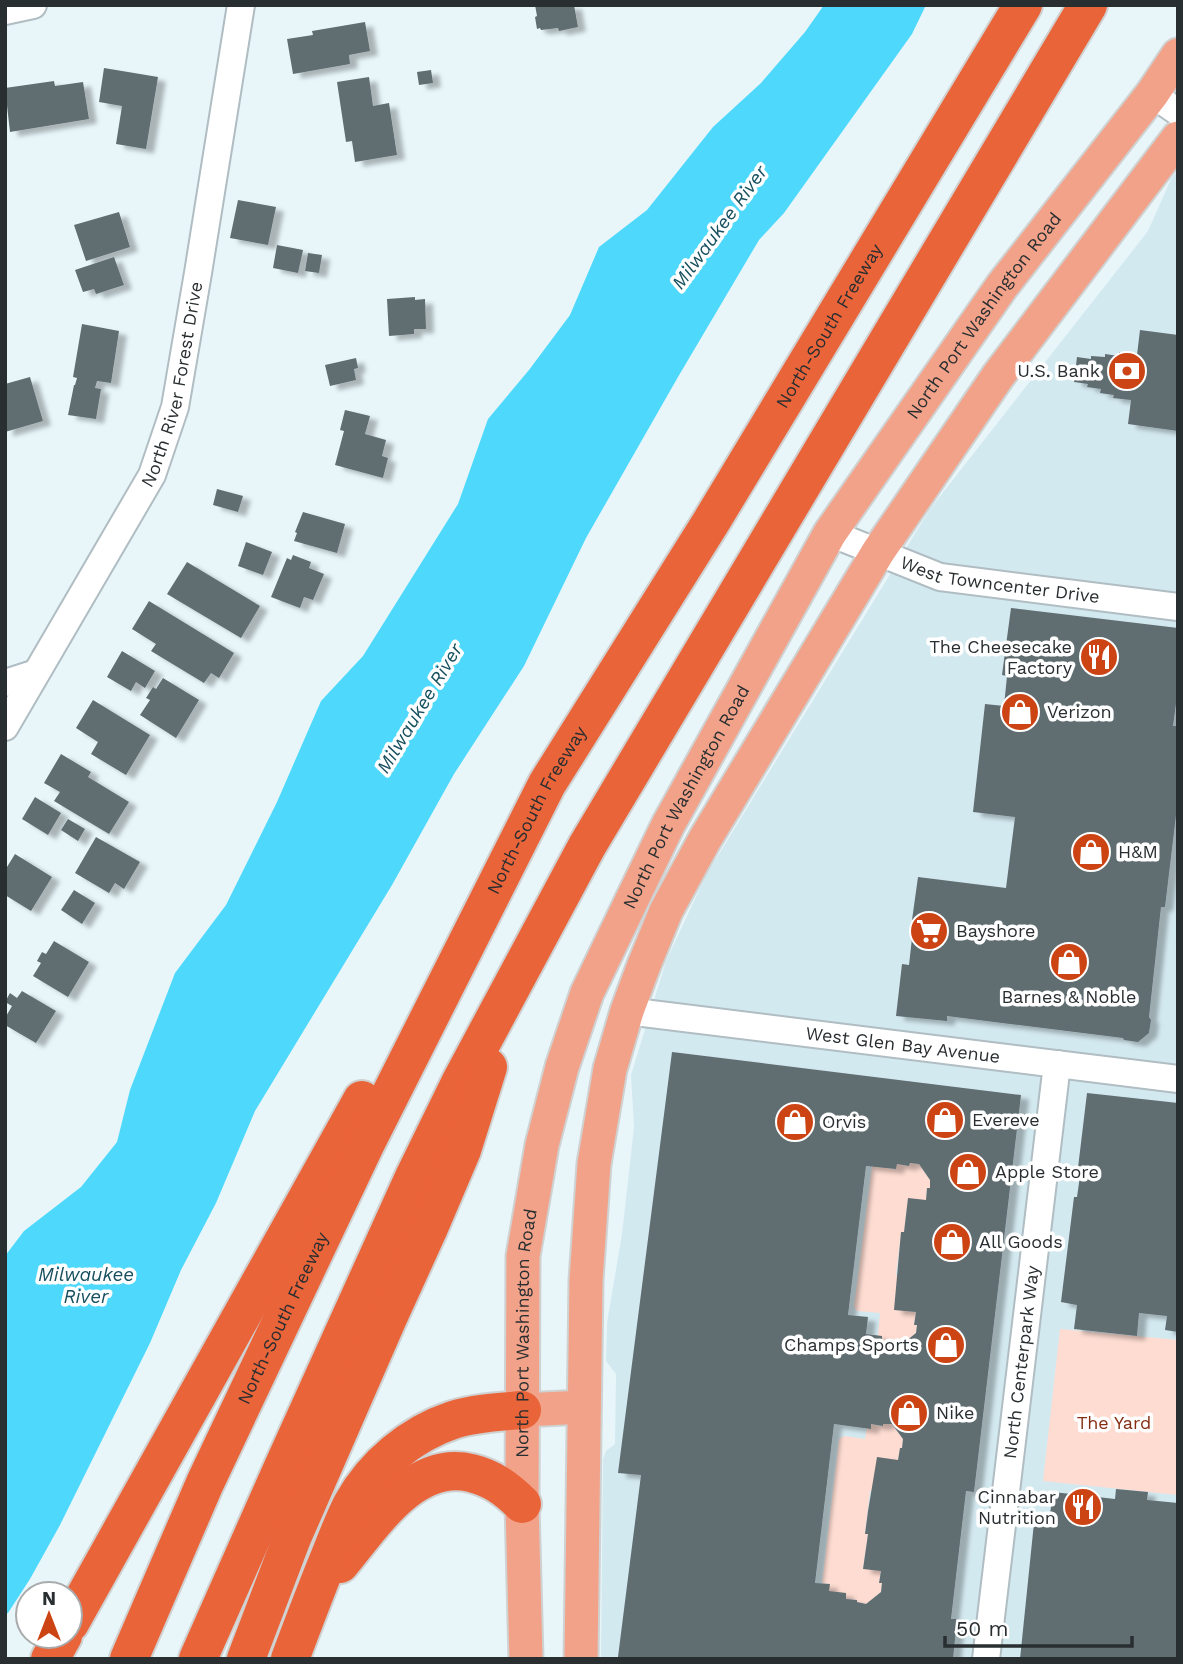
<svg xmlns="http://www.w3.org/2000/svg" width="1183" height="1664" viewBox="0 0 1183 1664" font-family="'Work Sans',sans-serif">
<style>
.built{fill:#d3e9f0}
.green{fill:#fedcd2}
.water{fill:#4ed9fc}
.building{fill:#616d71;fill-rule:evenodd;filter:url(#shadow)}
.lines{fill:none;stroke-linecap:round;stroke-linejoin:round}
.minor-casing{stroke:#b0bdc2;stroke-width:30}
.major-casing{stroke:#d0d1d1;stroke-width:37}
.highway-casing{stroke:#d0d1d1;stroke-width:42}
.minor{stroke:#fff;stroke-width:26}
.major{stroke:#f2a289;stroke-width:33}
.highway{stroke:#ea643a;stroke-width:38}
.labels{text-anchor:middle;stroke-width:7;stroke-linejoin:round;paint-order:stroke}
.street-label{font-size:18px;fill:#292e30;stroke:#fff}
.poi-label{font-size:18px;fill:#292e30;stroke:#fff;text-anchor:start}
.park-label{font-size:18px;fill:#852e12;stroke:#fff}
.water-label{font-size:19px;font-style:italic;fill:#17505f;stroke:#fff}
</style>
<defs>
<filter id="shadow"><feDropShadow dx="8" dy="4.5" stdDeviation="2" flood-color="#0004"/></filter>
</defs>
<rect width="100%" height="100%" fill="#e8f6fa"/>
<polygon class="built" points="1178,170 1178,1659 601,1659 603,1459 606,1451 615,1444 616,1374 606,1361 607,1323 622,1234 634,1127 631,1075 666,961 706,875 930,509 1148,231 1171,179"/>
<g class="green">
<polygon points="910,1163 919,1164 930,1180 930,1188 927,1188 926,1200 908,1199 904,1232 901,1233 896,1275 898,1276 895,1310 916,1312 914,1324 917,1325 916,1333 901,1345 892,1344 892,1341 882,1340 878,1336 880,1313 857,1311 854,1307 872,1166 895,1169 897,1164 909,1166"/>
<polygon points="1060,1329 1178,1340 1178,1495 1043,1481"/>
<polygon points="871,1424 882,1426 883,1424 892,1424 903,1439 902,1448 900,1448 898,1460 872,1491 870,1491 865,1533 868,1534 863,1568 881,1571 879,1583 882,1583 881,1592 866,1604 857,1602 857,1600 846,1599 829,1591 829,1584 822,1583 839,1439 844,1436 865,1439 867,1428 870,1428"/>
</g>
<polygon class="water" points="824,5 926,5 912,34 784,213 759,240 678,377 586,538 524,666 454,774 392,885 255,1111 216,1203 181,1270 150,1343 60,1525 30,1579 8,1613 5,1614 5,1256 24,1231 81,1187 117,1142 130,1090 175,973 226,905 277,802 321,701 363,656 458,504 488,419 529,370 570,315 599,247 647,210 713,127 761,83 805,32"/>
<g class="building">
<polygon points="535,5 574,5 578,27 559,31 558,28 541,30 540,28 537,29 535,17 537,16"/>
<polygon points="365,22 370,51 349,55 350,64 293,74 287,39 313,35 312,31"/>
<polygon points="104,68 158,77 146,149 116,144 122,106 99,102"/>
<polygon points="431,70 433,83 419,85 417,72"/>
<polygon points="369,77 373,106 389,103 397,155 355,162 352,141 346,142 337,82"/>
<polygon points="54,81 55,86 83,82 89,119 10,132 5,88"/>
<polygon points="238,200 276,207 268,245 230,238"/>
<polygon points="119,212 130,247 86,261 74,225"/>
<polygon points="277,245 303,250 298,273 273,268"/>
<polygon points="308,253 322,255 319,273 305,271"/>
<polygon points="114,257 124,285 96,294 94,289 83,292 75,270"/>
<polygon points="415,297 415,300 425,299 426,329 414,329 414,334 389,336 387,299"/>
<polygon points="82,324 119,331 111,383 97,381 95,388 101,389 96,419 68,415 74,385 75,385 77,378 73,377"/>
<polygon points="1140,330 1178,335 1178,431 1128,424 1131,400 1113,398 1114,395 1100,393 1101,389 1087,387 1088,384 1074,382 1077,357 1091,359 1091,356 1105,357 1105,354 1119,356 1119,352 1137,355"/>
<polygon points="356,358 358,368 354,369 356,380 330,386 325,365"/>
<polygon points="30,377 43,421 5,432 5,384"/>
<polygon points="345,410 370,416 365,434 386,440 382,456 388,458 383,478 335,465 344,431 340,430"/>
<polygon points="217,489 243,496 238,512 213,505"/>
<polygon points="303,512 345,524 337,553 294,541 297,533 295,532"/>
<polygon points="246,542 272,552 263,575 238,566"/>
<polygon points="293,555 311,562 309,568 324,574 313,600 304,597 300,608 271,597 287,558 291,560"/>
<polygon points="187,562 260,606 241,638 167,594"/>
<polygon points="149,601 234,653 219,678 211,673 204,683 151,651 156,644 132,629"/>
<polygon points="1011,608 1178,628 1178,689 1173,726 1178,726 1178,799 1165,907 1161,907 1149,1017 1151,1020 1149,1033 1138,1042 1124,1040 1123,1038 947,1016 947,1021 896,1016 902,964 909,965 914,920 912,920 918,877 1006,888 1015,817 973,812 985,704 1004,706 1007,676 1002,675"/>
<polygon points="122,651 155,671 145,688 136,682 131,691 107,677"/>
<polygon points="163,678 199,700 176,738 140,715 150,700 146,698 153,687 156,689"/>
<polygon points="93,700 150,735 126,775 91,754 98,742 76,728"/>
<polygon points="61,754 91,772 88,777 129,802 109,834 54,801 60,792 44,783"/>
<polygon points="35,797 61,813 48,835 22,819"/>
<polygon points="68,819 85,829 78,841 61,830"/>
<polygon points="96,837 140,862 124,889 115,883 109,893 75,873"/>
<polygon points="15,854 52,877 31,911 5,895 5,866 7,867"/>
<polygon points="74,890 95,903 82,924 61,910"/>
<polygon points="54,941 89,962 68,997 33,976 41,963 37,961 42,952 46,954"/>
<polygon points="22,991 56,1011 36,1043 5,1025 5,1018 12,1006 5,1002 10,993 17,998"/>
<path d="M672 1052 1021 1095 974 1492 966 1491 951 1619H957L953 1659H635L618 1657 641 1475 618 1473ZM910 1163 919 1164 930 1180V1188H927L926 1200 908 1198 904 1232H901L894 1310 916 1312 914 1325H917L916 1333 901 1345 892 1344 893 1342 882 1340V1336L866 1334 868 1317 848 1315 866 1166 896 1169 897 1164 909 1166ZM834 1424 871 1429V1424L883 1426V1424H892L903 1439 902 1448H900L898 1460 877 1457 868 1511 865 1534H868L863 1569 881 1571 879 1583H882L881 1592 866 1604 857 1602V1600L846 1599V1593L829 1591 830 1584 815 1583Z"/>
<polygon points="1087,1093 1178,1103 1178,1332 1165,1330 1167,1316 1139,1313 1137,1336 1074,1329 1077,1305 1061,1302 1074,1197 1077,1197 1080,1176 1077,1176"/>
<polygon points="1116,1489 1148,1492 1147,1500 1178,1503 1178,1659 1020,1659 1035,1513 1050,1514 1053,1492 1115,1499"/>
</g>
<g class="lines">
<defs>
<g id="minor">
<polyline points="5,11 33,5"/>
<polyline points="1152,94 1178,112"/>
<path id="s1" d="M830 533 940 577 1178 607"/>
<polyline points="5,683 36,673"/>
<path id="s2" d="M5 727 152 475 175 407 198 273 241 5"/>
<path id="s3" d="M627 1011 1178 1079"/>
<path id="s4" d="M986 1659 1057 1064"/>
</g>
<g id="major">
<polyline points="522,1410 584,1407"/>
<path id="s5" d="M526 1659 522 1504 523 1256 542 1145 562 1067 587 993 668 825 830 533 1002 286 1152 94 1178 55"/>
<polyline points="581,1659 586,1280 594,1164 610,1069 627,1011 644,965 666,911 705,839 878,552 998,376 1178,138"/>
</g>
<g id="highway">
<path d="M340 1564C372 1526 413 1459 471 1473 492 1478 507 1489 522 1504"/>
<polyline points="70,1623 362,1100"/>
<polyline points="50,1659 63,1636"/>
<path id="s6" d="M129 1659 205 1483 364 1147 547 784 711 522 1023 5"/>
<polyline points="198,1659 283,1467 414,1177 460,1083 587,846 1088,5"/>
<polyline points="246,1659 292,1538 388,1318 428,1230 462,1150 488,1067"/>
<path d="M290 1659C302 1627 314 1595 327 1563 335 1544 342 1523 352 1504 374 1465 411 1434 453 1420 475 1413 499 1412 522 1410"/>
</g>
</defs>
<use href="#minor" class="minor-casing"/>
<use href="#major" class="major-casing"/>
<use href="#highway" class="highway-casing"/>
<use href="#minor" class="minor"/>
<use href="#major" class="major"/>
<use href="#highway" class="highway"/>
</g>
<defs>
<symbol id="bank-disc" viewBox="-11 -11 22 22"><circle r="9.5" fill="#cc4413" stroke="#fff"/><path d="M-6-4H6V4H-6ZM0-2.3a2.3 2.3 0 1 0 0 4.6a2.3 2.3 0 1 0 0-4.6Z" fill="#fff"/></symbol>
<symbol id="restaurant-disc" viewBox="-11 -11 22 22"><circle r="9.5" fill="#cc4413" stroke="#fff"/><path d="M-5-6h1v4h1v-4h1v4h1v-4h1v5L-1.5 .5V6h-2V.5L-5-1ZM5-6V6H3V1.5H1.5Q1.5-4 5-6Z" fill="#fff"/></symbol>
<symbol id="shop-disc" viewBox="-11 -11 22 22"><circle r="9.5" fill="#cc4413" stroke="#fff"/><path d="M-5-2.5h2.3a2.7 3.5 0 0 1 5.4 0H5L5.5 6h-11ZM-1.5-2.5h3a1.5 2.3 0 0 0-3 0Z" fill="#fff"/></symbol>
<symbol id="supermarket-disc" viewBox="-11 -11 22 22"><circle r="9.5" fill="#cc4413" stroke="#fff"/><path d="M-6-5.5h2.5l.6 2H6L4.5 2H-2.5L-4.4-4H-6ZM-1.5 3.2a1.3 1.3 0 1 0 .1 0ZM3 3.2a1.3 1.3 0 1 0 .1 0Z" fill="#fff"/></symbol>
</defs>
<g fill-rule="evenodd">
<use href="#bank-disc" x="1105" y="349" width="44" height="44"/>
<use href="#restaurant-disc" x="1077" y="635" width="44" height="44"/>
<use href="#shop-disc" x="998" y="690" width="44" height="44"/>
<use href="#shop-disc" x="1069" y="830" width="44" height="44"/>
<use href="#supermarket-disc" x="907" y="909" width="44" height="44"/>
<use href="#shop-disc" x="1047" y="940" width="44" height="44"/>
<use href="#shop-disc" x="923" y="1098" width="44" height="44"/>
<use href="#shop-disc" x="773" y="1100" width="44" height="44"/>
<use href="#shop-disc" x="946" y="1150" width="44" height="44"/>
<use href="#shop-disc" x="930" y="1220" width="44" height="44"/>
<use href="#shop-disc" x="924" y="1323" width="44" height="44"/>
<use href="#shop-disc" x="887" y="1391" width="44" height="44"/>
<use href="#restaurant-disc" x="1061" y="1485" width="44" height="44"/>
</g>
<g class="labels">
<g class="street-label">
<text dy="6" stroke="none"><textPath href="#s5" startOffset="1461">North Port Washington Road</textPath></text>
<text dy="6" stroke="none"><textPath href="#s6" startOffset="1508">North-South Freeway</textPath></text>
<text dy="6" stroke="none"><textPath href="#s2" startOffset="385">North River Forest Drive</textPath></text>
<text dy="6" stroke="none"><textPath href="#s1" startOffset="178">West Towncenter Drive</textPath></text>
<text dy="6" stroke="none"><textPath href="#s5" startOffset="894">North Port Washington Road</textPath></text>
<text dy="6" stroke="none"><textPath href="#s6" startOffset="942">North-South Freeway</textPath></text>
<text dy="6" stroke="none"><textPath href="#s3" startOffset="278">West Glen Bay Avenue</textPath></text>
<text dy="6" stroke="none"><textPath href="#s6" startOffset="374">North-South Freeway</textPath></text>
<text dy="6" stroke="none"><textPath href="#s5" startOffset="326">North Port Washington Road</textPath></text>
<text dy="6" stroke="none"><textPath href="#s4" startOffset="299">North Centerpark Way</textPath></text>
</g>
<g class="poi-label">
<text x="1100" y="377" text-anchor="end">U.S. Bank</text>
<text x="1072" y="653" text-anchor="end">The Cheesecake<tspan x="1072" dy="21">Factory</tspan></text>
<text x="1047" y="718">Verizon</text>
<text x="1118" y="858">H&amp;M</text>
<text x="956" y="937">Bayshore</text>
<text x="1069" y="1003" text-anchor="middle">Barnes &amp; Noble</text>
<text x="972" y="1126">Evereve</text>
<text x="822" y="1128">Orvis</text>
<text x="995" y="1178">Apple Store</text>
<text x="979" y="1248">All Goods</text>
<text x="919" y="1351" text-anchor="end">Champs Sports</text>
<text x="936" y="1419">Nike</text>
<text x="1056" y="1503" text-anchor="end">Cinnabar<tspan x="1056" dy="21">Nutrition</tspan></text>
</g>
<g class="park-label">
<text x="1114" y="1429">The Yard</text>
</g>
<g class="water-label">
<text transform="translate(719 227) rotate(-54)" y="7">Milwaukee River</text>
<text transform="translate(419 708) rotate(-59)" y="7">Milwaukee River</text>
<text x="86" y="1281">Milwaukee<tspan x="86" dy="22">River</tspan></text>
</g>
</g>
<rect width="1183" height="1664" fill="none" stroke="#292e30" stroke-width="14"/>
<g transform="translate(49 1615)"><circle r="33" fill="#ffffff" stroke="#a9abac" stroke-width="2"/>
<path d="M0-5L12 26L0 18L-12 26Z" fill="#cc4413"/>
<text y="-10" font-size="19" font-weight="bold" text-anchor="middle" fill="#292e30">N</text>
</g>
<path d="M945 1636v10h187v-10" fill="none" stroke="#292e30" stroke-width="3.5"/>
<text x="956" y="1636" font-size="21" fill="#292e30" stroke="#ffffff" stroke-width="5" paint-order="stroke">50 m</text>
</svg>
